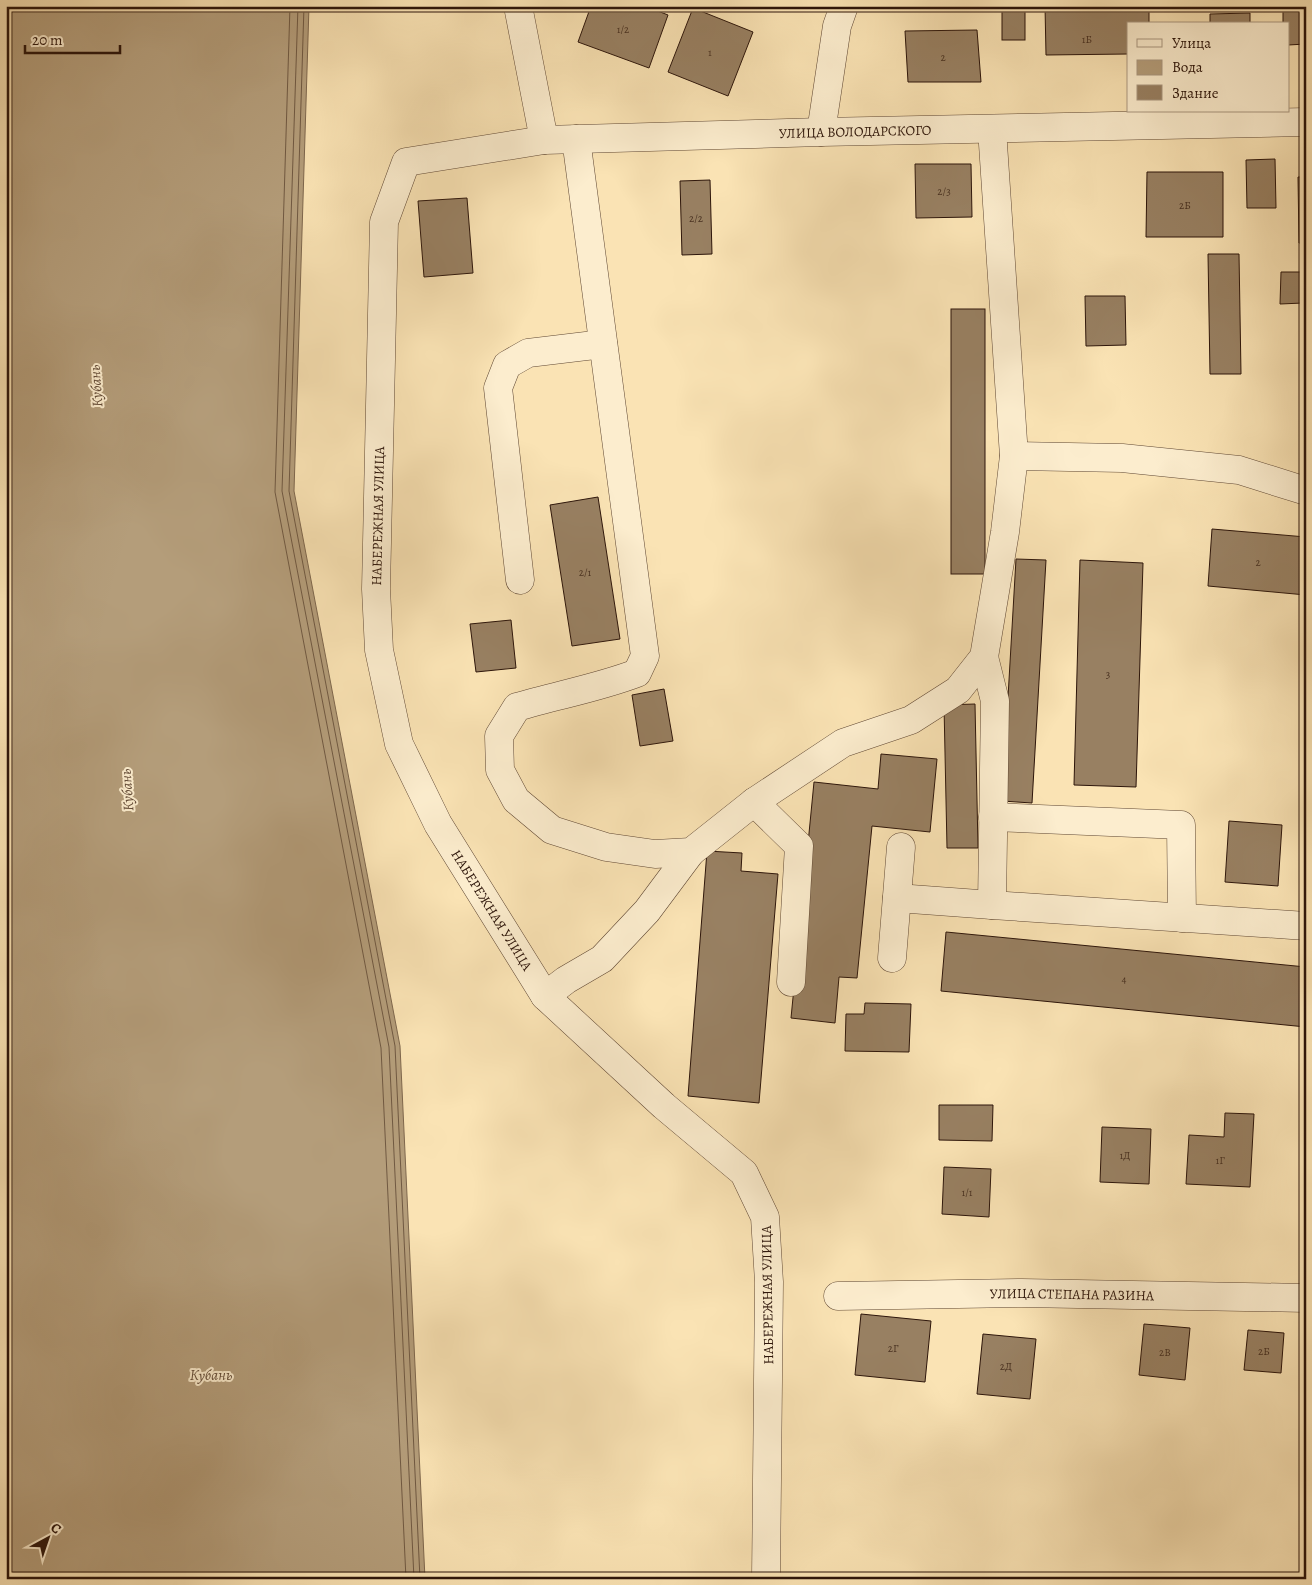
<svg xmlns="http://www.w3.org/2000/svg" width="1312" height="1585" viewBox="0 0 1312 1585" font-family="Alegreya,serif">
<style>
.water{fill:#b49d7a;stroke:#7e674d}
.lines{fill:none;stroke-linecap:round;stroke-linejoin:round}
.shore{stroke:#705942;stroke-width:1}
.building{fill:#988062;stroke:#2d150a}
.minor-casing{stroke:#604834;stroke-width:29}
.minor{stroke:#fcedce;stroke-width:28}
.labels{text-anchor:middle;stroke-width:4;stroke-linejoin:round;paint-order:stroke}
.number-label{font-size:11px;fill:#483020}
.street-label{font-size:14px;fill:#2d150a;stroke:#fcedce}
.water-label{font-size:15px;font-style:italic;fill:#634b37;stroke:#fcedce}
</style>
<rect width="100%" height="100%" fill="#fae3b4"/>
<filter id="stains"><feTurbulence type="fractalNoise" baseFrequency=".004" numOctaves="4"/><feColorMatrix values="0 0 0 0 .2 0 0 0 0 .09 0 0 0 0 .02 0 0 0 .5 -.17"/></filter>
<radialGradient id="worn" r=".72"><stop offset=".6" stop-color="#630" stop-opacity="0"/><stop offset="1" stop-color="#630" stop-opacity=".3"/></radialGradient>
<polygon class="water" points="6,6 309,6 294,491 400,1046 425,1579 6,1579"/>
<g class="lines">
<g class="shore">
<polyline points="290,6 275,492 381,1048 406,1579"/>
<polyline points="298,6 282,491 389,1047 414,1579"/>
<polyline points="304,6 289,491 395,1046 420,1579"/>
</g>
</g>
<g class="building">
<polygon points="591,6 645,6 668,15 649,68 578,42"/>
<rect x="1002" y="6" width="23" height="34"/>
<polygon points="1045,6 1149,6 1149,24 1128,24 1128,54 1046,55"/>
<polygon points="1283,6 1306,6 1306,44 1288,45 1288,24 1283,24"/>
<polygon points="693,8 753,32 728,96 668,72"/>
<polygon points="1250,13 1250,24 1210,24 1210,14"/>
<polygon points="977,30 981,82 908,82 905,31"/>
<polygon points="1275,159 1276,208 1247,208 1246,160"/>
<polygon points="915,164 971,164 972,217 916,218"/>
<polygon points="1147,172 1223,172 1223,237 1146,237"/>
<polygon points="1298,177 1306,177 1306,243 1299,243"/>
<polygon points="710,180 712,254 682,255 680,181"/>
<polygon points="467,198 473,273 424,277 418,201"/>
<polygon points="1208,254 1239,254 1241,374 1210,374"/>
<polygon points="1281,272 1303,272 1303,303 1280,304"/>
<polygon points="1085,296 1125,296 1126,345 1086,346"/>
<rect x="951" y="309" width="34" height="265"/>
<polygon points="598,497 620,639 572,646 550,505"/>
<polygon points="1212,529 1306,537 1306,595 1208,586"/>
<polygon points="1016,559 1046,560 1032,803 1002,801"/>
<polygon points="1080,560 1143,563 1136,787 1074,785"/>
<polygon points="511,620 516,668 476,672 470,624"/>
<polygon points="664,689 673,741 640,746 632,695"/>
<polygon points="975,704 978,848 947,848 944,705"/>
<polygon points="881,754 937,759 930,832 872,826 857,978 839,977 835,1023 791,1018 814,782 878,789"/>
<polygon points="1229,821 1282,825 1278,886 1225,882"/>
<polygon points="707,851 742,853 741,871 778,874 759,1103 688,1096"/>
<polygon points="946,932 1306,967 1306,1027 941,991"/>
<polygon points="865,1003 911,1004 909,1052 845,1051 846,1014 864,1014"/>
<polygon points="939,1105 993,1105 992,1141 939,1140"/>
<polygon points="1225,1113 1254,1114 1250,1187 1186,1184 1189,1135 1224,1137"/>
<polygon points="1102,1127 1151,1129 1149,1184 1100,1182"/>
<polygon points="944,1167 991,1169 989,1217 942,1214"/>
<polygon points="861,1314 931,1321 925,1382 855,1375"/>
<polygon points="1144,1324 1190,1328 1185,1380 1139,1375"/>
<polygon points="1248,1330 1284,1333 1281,1373 1244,1370"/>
<polygon points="983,1334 1036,1339 1030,1399 977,1394"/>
</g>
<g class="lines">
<defs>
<g id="minor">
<polyline points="518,6 544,140"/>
<polyline points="821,132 837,26 844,6"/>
<path d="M576 139 645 656 637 673C598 688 557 695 517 707L499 736 500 770 516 800 552 830 606 847 655 854 691 852 754 802 843 743 911 720 958 690 984 657 1005 532 1014 456 992 129"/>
<polyline points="1014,456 1122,458 1239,470 1306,491"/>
<polyline points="520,580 498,388 507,365 528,353 603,344"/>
<polyline points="984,657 995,701 992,905 1306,926"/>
<polyline points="754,802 799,846 791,982"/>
<polyline points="993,817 1181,825 1182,918"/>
<polyline points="897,898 992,905"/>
<polyline points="892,958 901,847"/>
<polyline points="545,996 566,980 602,959 647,911 691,852"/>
<path id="s1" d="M838 1296 1022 1293 1306 1298"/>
<path id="s2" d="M766 1579 769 1282 765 1217 744 1173 664 1106 545 996 438 824 399 744 379 650 376 589 384 222 406 162 544 140 821 132 1306 122"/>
</g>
</defs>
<use href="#minor" class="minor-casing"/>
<use href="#minor" class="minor"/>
</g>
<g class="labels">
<g class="number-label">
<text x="623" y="33">1/2</text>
<text x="1087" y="43">1Б</text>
<text x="710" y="56">1</text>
<text x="943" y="61">2</text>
<text x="944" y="195">2/3</text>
<text x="1185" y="209">2Б</text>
<text x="696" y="222">2/2</text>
<text x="1258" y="566">2</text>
<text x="585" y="576">2/1</text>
<text x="1108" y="678">3</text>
<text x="1124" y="983">4</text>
<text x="1125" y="1159">1Д</text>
<text x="1220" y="1164">1Г</text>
<text x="967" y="1196">1/1</text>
<text x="893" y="1352">2Г</text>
<text x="1264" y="1355">2Б</text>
<text x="1165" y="1356">2В</text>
<text x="1006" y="1370">2Д</text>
</g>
<g class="street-label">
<text dy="5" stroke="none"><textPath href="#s2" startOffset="2008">УЛИЦА ВОЛОДАРСКОГО</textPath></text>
<text dy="5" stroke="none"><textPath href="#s2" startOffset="1199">НАБЕРЕЖНАЯ УЛИЦА</textPath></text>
<text transform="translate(492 910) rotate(58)" y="5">НАБЕРЕЖНАЯ УЛИЦА</text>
<text dy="5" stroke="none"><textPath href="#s1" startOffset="234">УЛИЦА СТЕПАНА РАЗИНА</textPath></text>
<text transform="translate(767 1295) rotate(-91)" y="5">НАБЕРЕЖНАЯ УЛИЦА</text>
</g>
<g class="water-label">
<text transform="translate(96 386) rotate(-94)" y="5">Кубань</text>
<text transform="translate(127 790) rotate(-94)" y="5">Кубань</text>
<text x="211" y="1380">Кубань</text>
</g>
</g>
<rect width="1312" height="1585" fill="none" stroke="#fae3b4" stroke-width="25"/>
<rect x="8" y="8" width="1297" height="1570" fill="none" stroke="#2d150a" stroke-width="2.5"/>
<rect x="12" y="12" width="1287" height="1560" fill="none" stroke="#2d150a"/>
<rect x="1127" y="22" width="162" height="90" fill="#fcedce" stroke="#a99780"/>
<rect x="1137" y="39" width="25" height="8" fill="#fcedce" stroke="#a99780"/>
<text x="1172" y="48" font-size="15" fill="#2d150a">Улица</text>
<rect x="1137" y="60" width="25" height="15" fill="#b49d7a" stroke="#a99780"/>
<text x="1172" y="72" font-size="15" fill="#2d150a">Вода</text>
<rect x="1137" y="85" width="25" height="15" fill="#988062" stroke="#a99780"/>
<text x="1172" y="98" font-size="15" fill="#2d150a">Здание</text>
<g transform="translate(48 1538) rotate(40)" stroke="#fcedce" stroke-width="4" paint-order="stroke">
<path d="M0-4L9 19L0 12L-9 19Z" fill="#2d150a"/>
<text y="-8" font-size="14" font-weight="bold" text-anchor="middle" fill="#2d150a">С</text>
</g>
<path d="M25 45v8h95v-8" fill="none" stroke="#2d150a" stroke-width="2.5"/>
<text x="32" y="45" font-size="15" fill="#2d150a" stroke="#fcedce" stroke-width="4" paint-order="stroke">20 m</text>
<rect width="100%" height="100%" filter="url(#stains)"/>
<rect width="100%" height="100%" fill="url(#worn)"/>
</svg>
